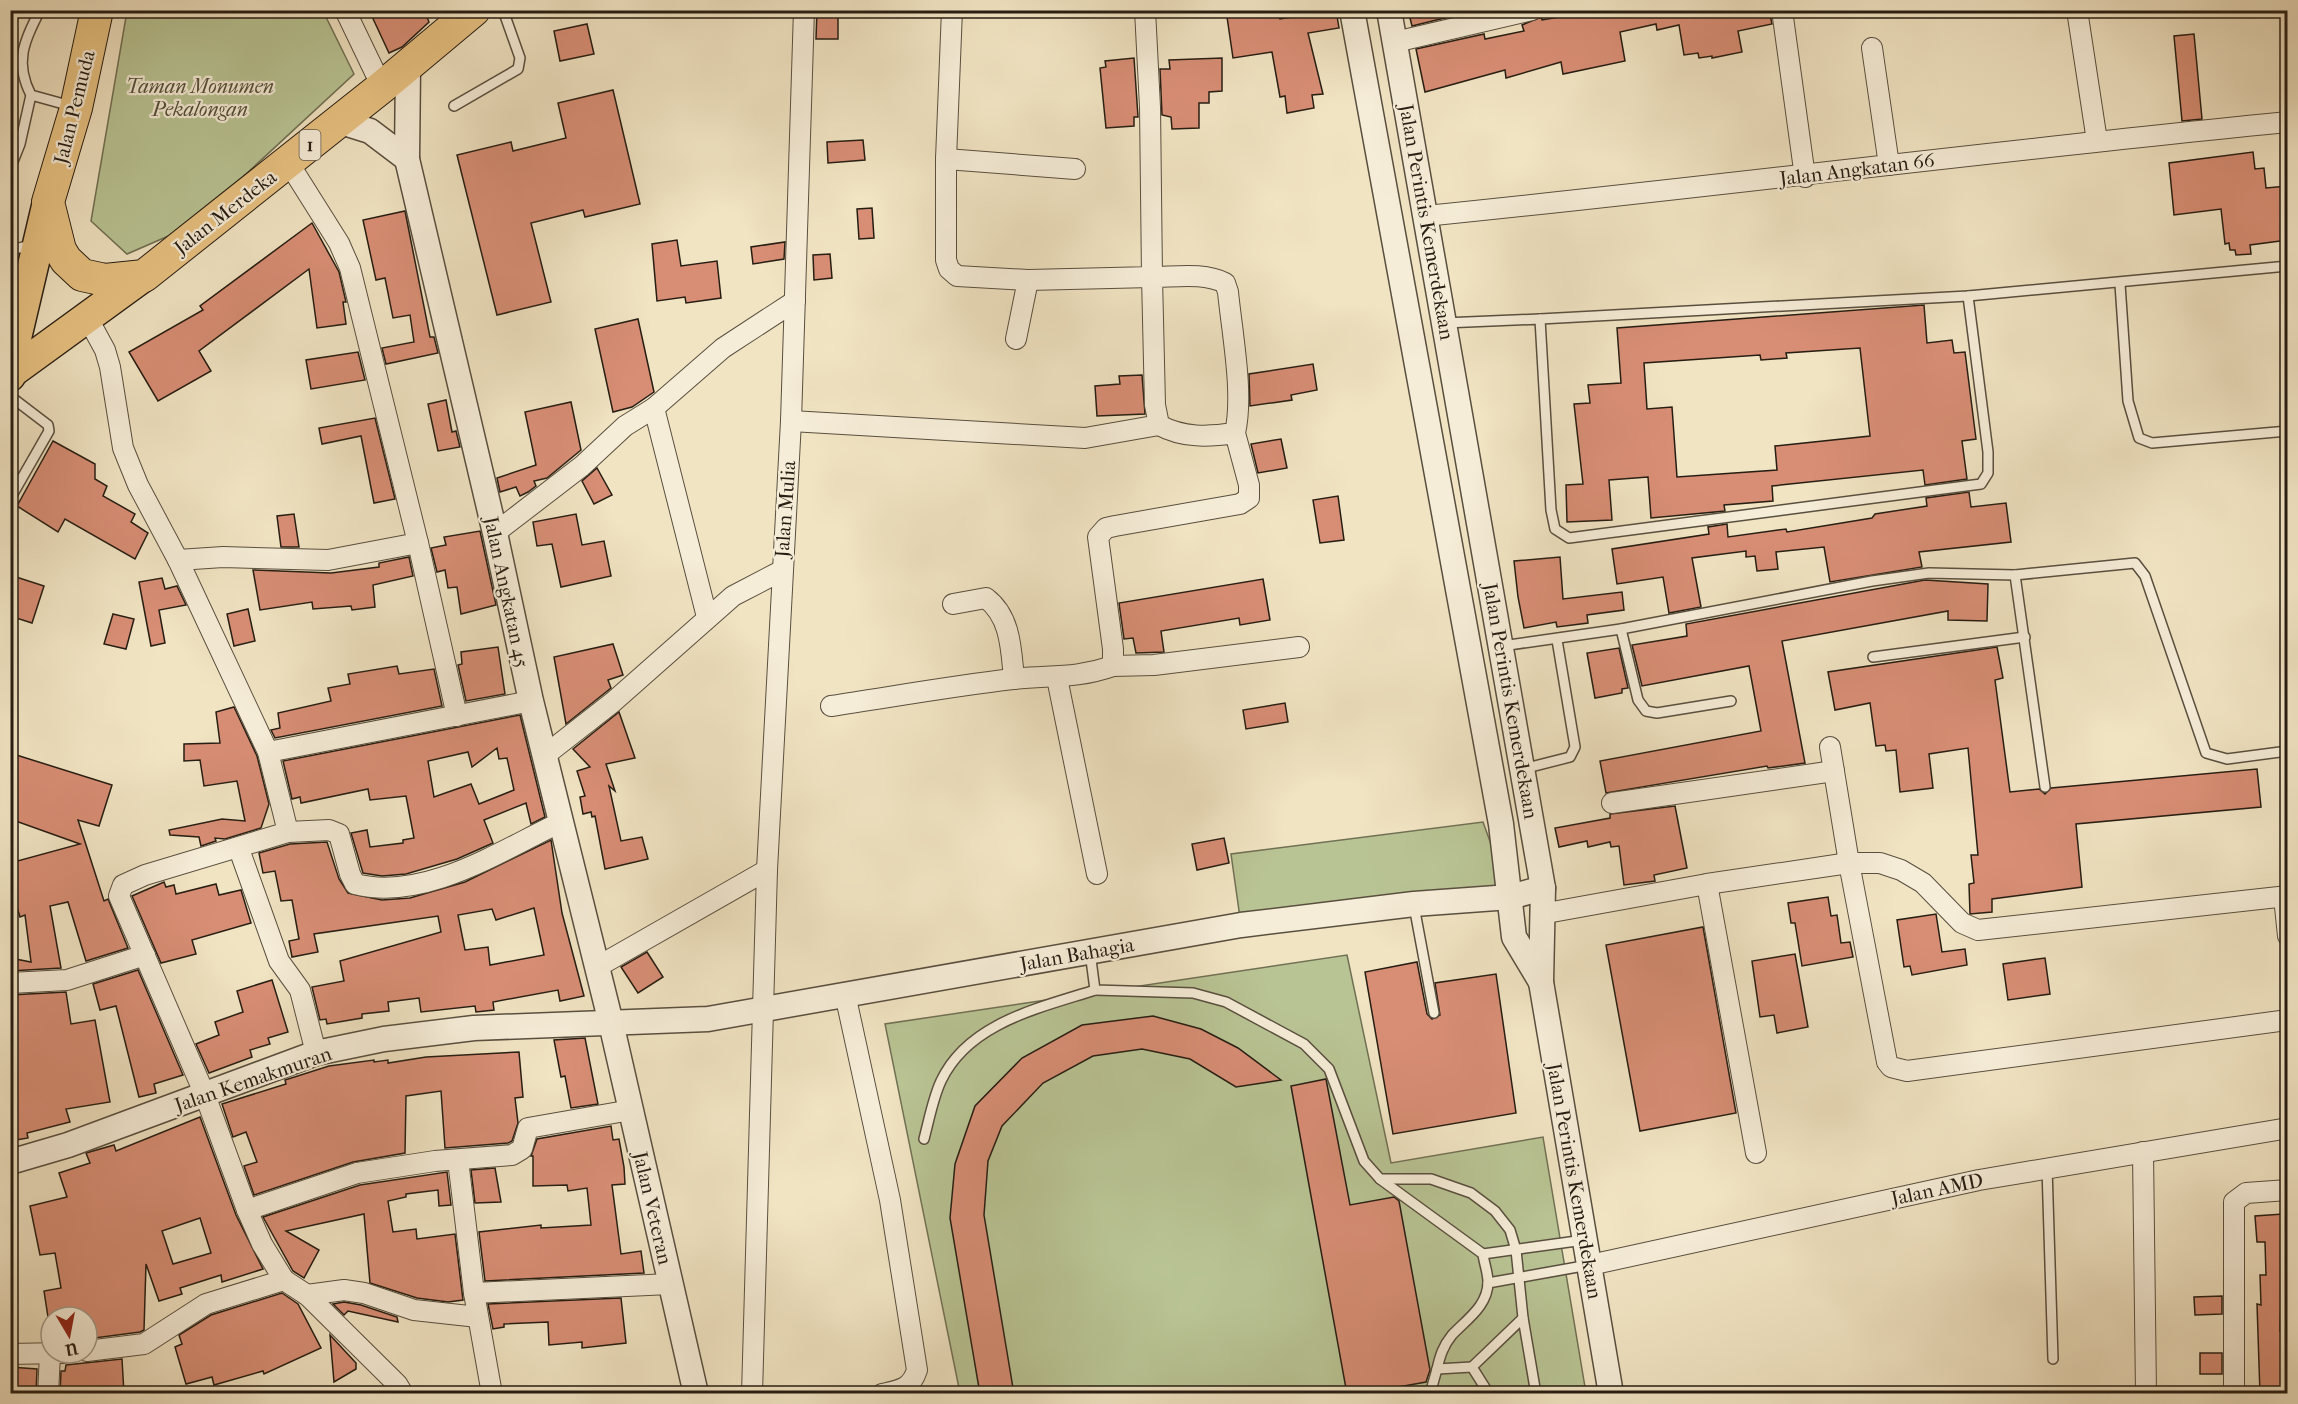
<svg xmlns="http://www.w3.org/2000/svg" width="2298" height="1404" viewBox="0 0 2298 1404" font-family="'IM FELL French Canon',serif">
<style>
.green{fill:#b9c494;stroke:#707054;stroke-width:1.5}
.building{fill:#d88e75;stroke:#261d13;stroke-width:1.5;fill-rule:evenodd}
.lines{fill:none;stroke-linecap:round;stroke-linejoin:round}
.service-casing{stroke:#594f3f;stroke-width:12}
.minor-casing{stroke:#594f3f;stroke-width:22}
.tertiary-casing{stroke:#594f3f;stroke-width:27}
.primary-casing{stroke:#261d13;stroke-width:33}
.trunk-casing{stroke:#261d13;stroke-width:34}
.service{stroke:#f6edd8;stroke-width:9}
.minor{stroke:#f6edd8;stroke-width:20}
.tertiary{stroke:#f6edd8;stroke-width:24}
.primary{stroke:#e8c282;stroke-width:30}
.trunk{stroke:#e8c282;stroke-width:32}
.labels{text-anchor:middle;stroke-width:4.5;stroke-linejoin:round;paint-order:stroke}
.shield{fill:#f6edd8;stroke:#645b4e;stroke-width:1.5}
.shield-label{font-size:18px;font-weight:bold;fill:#261d13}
.park-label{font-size:20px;font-style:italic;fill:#524f3a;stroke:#f6edd8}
.street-label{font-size:20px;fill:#261d13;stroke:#f6edd8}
</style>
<rect width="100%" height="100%" fill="#f1e4c3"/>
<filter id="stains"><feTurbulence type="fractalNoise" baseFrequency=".00333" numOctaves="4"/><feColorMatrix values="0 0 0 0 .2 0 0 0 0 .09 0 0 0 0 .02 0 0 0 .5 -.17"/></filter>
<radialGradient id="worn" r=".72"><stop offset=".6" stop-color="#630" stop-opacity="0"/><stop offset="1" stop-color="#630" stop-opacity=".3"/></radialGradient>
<g class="green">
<polygon points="127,11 323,11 354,74 232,187 173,234 127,254 91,221"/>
<polygon points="1483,822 1510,897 1241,925 1231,854"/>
<polygon points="1347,955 1391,1163 1543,1137 1586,1393 960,1393 885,1024"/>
</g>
<g class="building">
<polygon points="369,10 424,10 429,22 402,47 389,53"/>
<polygon points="817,10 838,10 838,39 816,39"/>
<polygon points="1226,10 1278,10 1280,19 1336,10 1339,28 1308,33 1323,94 1312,95 1314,108 1287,113 1285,96 1280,97 1272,52 1233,58"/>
<polygon points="1408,10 1477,10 1412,26"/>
<polygon points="1582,10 1769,10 1772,24 1738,31 1742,52 1712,58 1712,56 1699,58 1698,53 1684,55 1679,25 1657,30 1656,24 1620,32 1625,61 1563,74 1561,62 1506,78 1505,70 1425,92 1416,49 1484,34 1485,39 1524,31 1522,25 1541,17 1542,20 1583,13"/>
<polygon points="587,24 594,54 560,61 554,31"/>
<polygon points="2194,34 2202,119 2182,121 2174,36"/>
<polygon points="1134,58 1138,117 1134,117 1134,126 1106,128 1100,68 1106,67 1105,61"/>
<polygon points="1222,58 1222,91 1209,92 1209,103 1199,103 1199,128 1172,129 1171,117 1162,115 1160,69 1170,69 1169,60"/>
<polygon points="613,90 640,204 585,217 583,210 531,223 551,302 497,315 457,155 511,142 513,151 566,138 558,103"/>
<polygon points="863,140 865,160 828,163 827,142"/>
<polygon points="2253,152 2255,169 2264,168 2266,188 2288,186 2288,240 2250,245 2251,254 2236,255 2235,250 2230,250 2229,243 2225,244 2221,209 2174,215 2169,163"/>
<polygon points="872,208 874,238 859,239 857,209"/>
<polygon points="405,211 430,337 434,337 438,353 386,364 382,348 414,342 410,315 393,318 385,278 376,280 363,220"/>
<polygon points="312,223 339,272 346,302 343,302 346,324 317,328 309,269 199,351 211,371 158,401 129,352 203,310 200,306"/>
<polygon points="677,240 681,266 717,261 721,298 686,303 685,297 657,301 652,244"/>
<polygon points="785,242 784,259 753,264 751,247"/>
<polygon points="830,254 832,278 814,280 813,255"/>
<path d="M1924 305 1927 343 1952 340 1954 353 1965 352 1976 439 1962 441 1967 479 1925 485 1923 470 1772 486 1773 501 1724 505 1725 511 1651 518 1648 477 1609 480 1612 520 1567 522 1566 485 1583 484 1574 404 1590 403 1588 385 1621 383 1617 328ZM1860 348 1870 436 1775 446 1777 470 1677 477 1672 407 1647 409 1644 363 1760 355 1761 360 1787 358 1786 353Z"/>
<polygon points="638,319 654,392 632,407 613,412 595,329"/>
<polygon points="358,352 365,380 311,389 306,360"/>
<polygon points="1313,364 1317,390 1291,395 1292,400 1250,406 1249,374"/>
<polygon points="1142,375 1145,414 1097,416 1095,386 1120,384 1119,376"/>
<polygon points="446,400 452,432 456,431 460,447 438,451 428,404"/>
<polygon points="571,402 581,450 547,478 534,481 536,486 528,492 520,496 516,487 500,492 497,478 536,465 525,412"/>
<polygon points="375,418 395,499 374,503 361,436 322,444 319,428"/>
<polygon points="1281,439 1287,468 1258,473 1251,444"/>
<polygon points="53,441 95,464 95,479 107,486 103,496 135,514 131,522 148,533 135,559 65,519 58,532 17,506"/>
<polygon points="597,468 612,495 594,504 582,481"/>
<polygon points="1969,492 1971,507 2006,503 2011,542 1919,552 1922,567 1830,582 1824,547 1776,552 1778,569 1757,571 1755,556 1746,557 1746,551 1692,558 1701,607 1669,613 1663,577 1617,584 1612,549 1709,534 1708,527 1727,524 1728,537 1786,529 1787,532 1872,518 1875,514 1927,506 1926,498"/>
<polygon points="1338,496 1344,540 1320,543 1313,500"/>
<polygon points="294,514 299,547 281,547 277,516"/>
<polygon points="576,514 582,545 604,541 611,576 561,587 552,544 537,546 533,522"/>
<polygon points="480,531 496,605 461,614 457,587 448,588 445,570 437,572 431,548 446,545 444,537"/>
<polygon points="409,557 413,576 373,585 375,607 352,610 351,606 313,609 312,602 260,610 253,570 331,573 379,567 379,563"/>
<polygon points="1560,557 1563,599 1622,592 1624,610 1587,615 1588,623 1557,627 1556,622 1524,628 1518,597 1514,561"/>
<polygon points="10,575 44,586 32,623 10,616"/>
<polygon points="162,578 165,589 177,586 186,605 159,610 165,643 151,646 139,582"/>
<polygon points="1263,579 1270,620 1240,625 1239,618 1161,631 1164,652 1136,653 1133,638 1124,639 1119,603"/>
<polygon points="1925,580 1988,584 1987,621 1948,620 1948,611 1782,641 1805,763 1768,768 1767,766 1606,793 1600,761 1761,731 1749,666 1642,686 1632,645 1687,636 1686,624"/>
<polygon points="248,609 255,641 234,646 227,614"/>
<polygon points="113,614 134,619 126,649 104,644"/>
<polygon points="613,644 623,675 608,680 611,688 566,724 554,657"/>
<polygon points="498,647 505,694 466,701 458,665 462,664 461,652"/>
<polygon points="1997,647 2003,678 1995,680 2010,792 2039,789 2045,794 2051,788 2257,769 2261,807 2076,824 2082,887 1992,899 1992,912 1970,914 1969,884 1974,883 1971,855 1978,855 1968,748 1929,754 1933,788 1900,792 1896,750 1886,751 1885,745 1876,746 1870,703 1835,710 1828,672"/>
<polygon points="1619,648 1628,688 1622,689 1622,693 1595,698 1587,653"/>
<polygon points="397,666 399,674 434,669 442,706 275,738 271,730 280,728 278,713 331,701 328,688 350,684 348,674"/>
<polygon points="1285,703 1288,722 1246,729 1243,710"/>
<polygon points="234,707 257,756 269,804 261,828 225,839 215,838 216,841 201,846 199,837 170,835 169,830 222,819 245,821 237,781 204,786 200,760 184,761 184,744 220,743 216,712"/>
<polygon points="619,712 635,758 606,764 615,791 609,786 621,841 642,837 648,859 605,869 595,816 592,817 591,812 583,814 580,797 585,796 577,771 590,767 573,749"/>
<path d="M520 715 545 817 531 824 526 803 484 820 493 843 457 859 406 874 382 876 363 873 351 833 367 830 370 847 403 843V840L414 838 406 796 370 800 368 789 301 803 300 797 292 799 283 761ZM497 748 499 759 507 758 514 790 479 804 471 784 434 797 428 761 468 752 472 767Z"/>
<polygon points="10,753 112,785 99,826 78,820 104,901 108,899 128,948 86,961 68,902 50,906 61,968 10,971 10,958 31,962 25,915 20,917 10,884 10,863 80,844 10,819"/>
<polygon points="1675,806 1687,868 1654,875 1655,881 1624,885 1619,846 1611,847 1610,842 1588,847 1587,841 1559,847 1555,828 1610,818 1610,814"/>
<polygon points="1224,838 1229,863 1197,870 1192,844"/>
<path d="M551 840 562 913 584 996 560 1001 558 990 493 1002 494 1010 476 1012 475 1006 421 1012 419 998 388 1002 389 1011 362 1014V1018L327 1024 326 1019 320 1020 312 987 344 981 340 961 441 932 438 916 314 934 318 952 292 957 289 941 299 939 292 900 281 901 275 871 263 873 259 853 290 844 327 842 339 879 348 893 382 900 410 898 465 882ZM534 908 544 955 490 965 488 947 465 950 458 915 492 909 496 920Z"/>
<polygon points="164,882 166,887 174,885 176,894 216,884 219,895 241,890 251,923 192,940 196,954 161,963 132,896"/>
<polygon points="1828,897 1831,916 1837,915 1841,943 1850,942 1853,957 1802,966 1795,923 1791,923 1788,903"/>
<polygon points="1936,914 1942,952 1965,949 1967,965 1912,975 1910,966 1904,967 1897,920"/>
<polygon points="1703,927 1736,1113 1640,1131 1606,945"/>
<polygon points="647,952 663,977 638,993 621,967"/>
<polygon points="1795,954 1808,1027 1777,1033 1774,1015 1760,1017 1752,961"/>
<polygon points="2045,958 2050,994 2008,1000 2003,964"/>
<polygon points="1417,962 1427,1014 1432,1019 1440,1015 1435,983 1496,974 1516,1113 1393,1134 1365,972"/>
<polygon points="138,970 183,1075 154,1084 156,1093 139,1097 116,1006 100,1010 93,984"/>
<polygon points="272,980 288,1032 268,1038 270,1044 250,1050 252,1057 209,1073 196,1044 219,1035 215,1022 243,1012 237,991"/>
<polygon points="66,992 71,1024 95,1020 110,1102 66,1109 70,1122 27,1133 28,1138 10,1141 10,995"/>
<polygon points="1153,1016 1201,1029 1238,1048 1281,1080 1236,1087 1190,1059 1142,1049 1093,1056 1043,1083 1002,1126 988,1161 984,1215 1014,1394 980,1394 950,1218 955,1164 975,1106 1022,1058 1082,1025"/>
<polygon points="585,1038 598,1104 571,1108 565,1076 561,1077 554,1040"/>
<polygon points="519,1052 523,1097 515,1098 518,1123 512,1141 508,1143 445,1148 441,1091 406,1096 405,1153 353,1162 254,1195 244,1166 257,1162 246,1132 233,1137 222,1104 286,1084 285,1080 329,1066 374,1060 374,1062 388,1060 388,1063 426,1057"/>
<polygon points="1326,1079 1350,1205 1394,1197 1399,1201 1430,1370 1426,1382 1381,1390 1382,1394 1347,1394 1291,1086"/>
<path d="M200 1117 236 1215 263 1269 222 1282 221 1275 180 1288 182 1294 159 1301 146 1264 144 1330 140 1332 87 1339V1317H48L44 1291 61 1288 55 1253 40 1255 30 1206 67 1197 59 1173 90 1163 86 1153 114 1145 116 1151ZM200 1218 211 1253 173 1264 162 1231Z"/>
<polygon points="611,1126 613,1140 619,1139 624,1167 625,1184 612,1185 621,1254 641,1251 644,1273 485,1281 479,1232 541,1225 541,1228 591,1225 587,1188 568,1191 567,1185 533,1186 533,1156 531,1156 537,1139"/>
<polygon points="495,1168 501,1202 475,1203 471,1170"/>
<polygon points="447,1172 451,1205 439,1206 438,1190 406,1194 406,1197 388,1201 393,1232 416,1229 417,1239 455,1234 463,1300 448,1302 417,1298 370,1283 364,1214 286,1231 319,1250 304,1278 293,1271 263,1217 360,1185"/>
<polygon points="2283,1214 2284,1231 2288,1231 2288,1297 2281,1298 2280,1331 2287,1331 2288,1394 2260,1394 2257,1304 2261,1305 2260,1275 2266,1275 2265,1242 2257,1242 2255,1216"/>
<polygon points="282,1293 298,1304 321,1348 264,1374 263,1371 214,1385 212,1377 186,1384 175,1347 182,1344 179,1335 211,1315"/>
<polygon points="2222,1296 2222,1314 2195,1315 2194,1297"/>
<polygon points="621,1298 626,1343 582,1348 582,1342 549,1345 548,1322 504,1324 504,1327 493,1329 488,1304"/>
<polygon points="344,1302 361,1305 397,1317 398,1322 348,1311 344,1315 333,1304"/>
<polygon points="330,1335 356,1363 356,1369 334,1382"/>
<rect x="2200" y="1353" width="22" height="21"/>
<polygon points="122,1359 124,1394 60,1394 61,1371 65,1371 66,1365"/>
<polygon points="10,1367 37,1369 36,1394 16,1394 17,1391 10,1390"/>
</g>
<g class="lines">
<defs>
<g id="service">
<path d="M40 10C24 42 14 62 31 95L71 106"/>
<polyline points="454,106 518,69 520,58 503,10"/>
<polyline points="10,169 20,144 31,95"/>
<polyline points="10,250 32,245"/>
<polyline points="2120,284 2128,401 2139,438 2152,443 2288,431"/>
<polyline points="1540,319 1968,296 2288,266"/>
<polyline points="1444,323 1540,319 1551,510 1555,529 1569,538 1981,484 1988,473 1988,452 1968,296"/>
<polyline points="10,396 48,425 49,431 10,499"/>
<polyline points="2015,575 2045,787"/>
<polyline points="1621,629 1638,700 1646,711 1657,713 1731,701"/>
<polyline points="1502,646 1621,629 1872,581 1929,573 2015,575 2135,563 2145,576 2206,753 2227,759 2288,751"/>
<polyline points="1873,657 2025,637"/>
<polyline points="1523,769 1570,757 1575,747 1557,640"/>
<polyline points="1414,906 1434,1013"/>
<polyline points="1090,952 1095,990 1193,993 1226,1002 1304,1044 1329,1069 1364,1161 1380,1179 1431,1179 1471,1193 1495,1211 1510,1230 1516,1250 1523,1318 1536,1394"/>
<path d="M924 1139C929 1120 933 1098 941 1081 968 1023 1039 1008 1095 990"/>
<polyline points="2047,1168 2053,1359"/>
<path d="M1380 1179 1483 1254C1484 1263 1488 1273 1488 1282 1488 1306 1466 1320 1452 1335 1443 1346 1440 1356 1437 1369L1472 1367 1489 1394"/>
<polyline points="1483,1254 1584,1240"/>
<polyline points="1488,1283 1589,1265"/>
<polyline points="1472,1367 1523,1318"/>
<polyline points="1430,1394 1437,1369"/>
</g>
<g id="minor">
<polyline points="345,10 382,87"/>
<polyline points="952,10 946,159 946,260 949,269 957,276 1028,280 1152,277 1150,107 1145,10"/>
<polyline points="1782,10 1805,177"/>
<polyline points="2077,10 2097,141"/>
<polyline points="1395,42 1532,10"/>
<polyline points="1872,48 1889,165"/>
<polyline points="946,159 1075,169"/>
<polyline points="288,162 339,243 350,268 418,543 457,716"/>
<path d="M1426 216C1714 187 2000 150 2288 122"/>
<polyline points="87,317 105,350 110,367 123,448 138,485 178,560 268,752 288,832 145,875 123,885 119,896 205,1095 247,1210 262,1244 284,1280"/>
<polyline points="1016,339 1028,280"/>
<polyline points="654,408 723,348 795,301"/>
<polyline points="791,421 1085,438 1159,425"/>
<polyline points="495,533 582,466 625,426 654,408 707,617"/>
<polyline points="178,560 223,557 328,560 418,543"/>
<path d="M953 604 986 598C1011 617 1011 649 1014 679"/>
<polyline points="1113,666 1154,665 1299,647"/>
<polyline points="1057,678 1097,874"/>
<path d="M831 706C891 697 952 686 1013 679 1051 675 1075 679 1113 666V649L1098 537 1106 528 1115 526 1240 504 1249 498V485L1235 433C1208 437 1183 438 1159 425L1155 405 1152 277C1175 277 1204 272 1225 283L1228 292C1232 333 1244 394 1235 433"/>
<polyline points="1830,747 1849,863 1887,1062 1891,1067 1907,1071 2288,1020"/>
<polyline points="268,752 531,701"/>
<polyline points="544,756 613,702 733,596 781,571"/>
<polyline points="1612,803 1834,771"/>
<path d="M288 832 329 830 339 834 350 874 355 884C424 902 500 851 561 822"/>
<polyline points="239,849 279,961 300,990 316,1053"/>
<polyline points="1707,884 1756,1153"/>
<polyline points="2284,897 2288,936"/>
<polyline points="1541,914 1707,884 1849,863 1880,863 1901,870 1923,883 1962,923 1978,930 2288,896"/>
<polyline points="597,967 767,870"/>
<polyline points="10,983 67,980 145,955"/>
<path d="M845 994 890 1200 917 1370C911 1389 900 1390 882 1394"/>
<polyline points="2143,1152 2146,1394"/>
<polyline points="458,1160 474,1293 492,1394"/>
<polyline points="247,1210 357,1173 435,1161 512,1155 522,1149 528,1128 631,1110"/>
<polyline points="1590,1265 1979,1180 2288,1128"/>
<polyline points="474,1293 670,1284"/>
<polyline points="307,1295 344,1290 364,1293 414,1310 478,1317"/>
<polyline points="87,1351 144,1344 206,1304 284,1280 307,1295 397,1384 403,1394"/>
<polyline points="10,1354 62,1353"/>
<polyline points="48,1394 50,1354"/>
<polyline points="752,1394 767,870 791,421 804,10"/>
<polyline points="2234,1394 2234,1202 2246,1193 2288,1190"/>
</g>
<g id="tertiary">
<polyline points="1352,10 1501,824 1514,937 1541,982"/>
<polyline points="1389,10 1543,888 1541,982 1611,1394"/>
<polyline points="408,66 407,159 495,533 531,701 611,1023 696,1394"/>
<polyline points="338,121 370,131 407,159"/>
<polyline points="10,1162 68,1145 316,1053 384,1039 474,1028 708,1019 1241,925 1414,904 1510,897 1543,888"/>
</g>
<g id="primary">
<polyline points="12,372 144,276"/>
<polyline points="10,376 16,338 48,202"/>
</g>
<polyline id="trunk" points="97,10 76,108 48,202 60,250 66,260 82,275 105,280 144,276 382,87 474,10"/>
</defs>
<use href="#service" class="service-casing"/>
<use href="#minor" class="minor-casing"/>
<use href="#tertiary" class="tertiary-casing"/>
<use href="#primary" class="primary-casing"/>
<use href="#trunk" class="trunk-casing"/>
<use href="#service" class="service"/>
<use href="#minor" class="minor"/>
<use href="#tertiary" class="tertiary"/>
<use href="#primary" class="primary"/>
<use href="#trunk" class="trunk"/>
</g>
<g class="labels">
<rect class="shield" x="299.5" y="130" width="21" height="30" rx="4.5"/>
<g class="shield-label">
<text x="310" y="151">1</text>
</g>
<g class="park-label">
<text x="200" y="93">Taman Monumen<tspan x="200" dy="23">Pekalongan</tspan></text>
</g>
<g class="street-label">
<text transform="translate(74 107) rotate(-76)" y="7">Jalan Pemuda</text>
<text transform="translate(1857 169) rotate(-7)" y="7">Jalan Angkatan 66</text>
<text transform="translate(225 212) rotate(-38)" y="7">Jalan Merdeka</text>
<text transform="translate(1427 222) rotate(80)" y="7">Jalan Perintis Kemerdekaan</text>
<text transform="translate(785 509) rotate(-86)" y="7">Jalan Mulia</text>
<text transform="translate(507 592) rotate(78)" y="7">Jalan Angkatan 45</text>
<text transform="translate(1511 701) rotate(80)" y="7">Jalan Perintis Kemerdekaan</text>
<text transform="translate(1077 954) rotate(-10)" y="7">Jalan Bahagia</text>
<text transform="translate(253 1079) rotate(-19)" y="7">Jalan Kemakmuran</text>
<text transform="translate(1575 1181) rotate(80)" y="7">Jalan Perintis Kemerdekaan</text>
<text transform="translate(1937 1189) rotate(-12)" y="7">Jalan AMD</text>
<text transform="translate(653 1208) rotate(77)" y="7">Jalan Veteran</text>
</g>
</g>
<rect width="2298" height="1404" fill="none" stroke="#f1e4c3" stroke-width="36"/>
<rect x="12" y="12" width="2274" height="1380" fill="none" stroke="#261d13" stroke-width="3"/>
<rect x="18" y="18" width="2262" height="1368" fill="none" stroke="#261d13" stroke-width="1.5"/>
<g transform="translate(69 1335) rotate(170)"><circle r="28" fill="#f6edd8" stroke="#a39a89" stroke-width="1.5"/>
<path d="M0-4.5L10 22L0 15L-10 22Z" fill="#8f2418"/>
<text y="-9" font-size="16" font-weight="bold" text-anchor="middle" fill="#261d13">U</text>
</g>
<rect width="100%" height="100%" filter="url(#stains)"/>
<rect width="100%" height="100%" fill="url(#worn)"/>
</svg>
